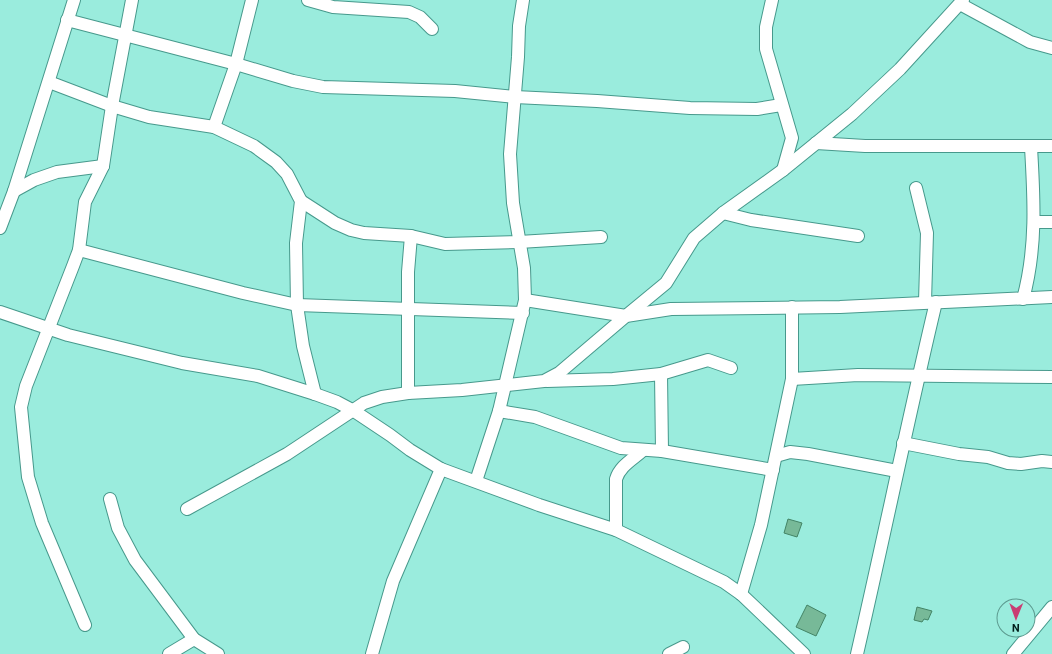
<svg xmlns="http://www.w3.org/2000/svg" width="1052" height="654" viewBox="0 0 1052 654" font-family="Roboto,sans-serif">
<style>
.building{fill:#77b998;stroke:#438466}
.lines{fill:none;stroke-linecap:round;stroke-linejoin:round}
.minor-casing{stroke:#47998c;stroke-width:14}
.minor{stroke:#fff;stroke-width:12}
</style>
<rect width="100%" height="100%" fill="#9aecdd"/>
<g class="building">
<polygon points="788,519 802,523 797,537 784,533"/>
<polygon points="807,605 826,615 816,636 796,627"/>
<polygon points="917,607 932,611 928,620 924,619 922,622 914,620"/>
</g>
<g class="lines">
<defs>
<g id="minor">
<polyline points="308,0 333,7 409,12 420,17 432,29"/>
<polyline points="772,0 766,27 766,49 792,138 783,170"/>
<polyline points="960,4 1030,42 1052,48"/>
<polyline points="67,20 236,64 293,81 323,87 455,91 515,97 597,101 690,108 757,109 781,105"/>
<polyline points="49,82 112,106 149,117 214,127 254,146 276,162 287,174 301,201 296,243 297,305 303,346 315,394"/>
<polyline points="214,127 236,64 252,0"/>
<polyline points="816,143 865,146 1052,146"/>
<polyline points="916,188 927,233 925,302"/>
<polyline points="14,191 34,180 57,172 103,166"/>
<polyline points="301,201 335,223 351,230 364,233 411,236 445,244 519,242 601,237"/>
<polyline points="723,213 751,220 858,236"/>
<polyline points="1034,222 1052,222"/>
<polyline points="0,228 14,191 74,0"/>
<polyline points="79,250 243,293 297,305 523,313"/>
<path d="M1023 299C1037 248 1034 198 1031 147"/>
<polyline points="525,300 626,316 666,283 694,238 723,213 783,170 852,114 900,69 963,0"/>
<polyline points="0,312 68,335 182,363 258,376 315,394 337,402 354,411 390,435 410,450 441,469 539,505 616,530 724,582 741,594 804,654"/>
<polyline points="661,374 662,451"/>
<polyline points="792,379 858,375 1052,377"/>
<polyline points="547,381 613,379 661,374 708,360 731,368"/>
<polyline points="408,393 408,272 411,236"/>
<polyline points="499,411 535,417 621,448 662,451 773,470"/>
<polyline points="903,443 959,454 988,457 1008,463 1021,464 1042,461 1052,462"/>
<polyline points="776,456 790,452 808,454 897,471"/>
<polyline points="476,481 499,411 525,300 524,268 513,203 510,154 518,57 519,26 523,0"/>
<polyline points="110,499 118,528 135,560 194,639 218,654"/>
<polyline points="187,509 287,454 364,403 382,397 408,393 462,390 544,381 559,373 626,316 671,309 840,307 1052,297"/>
<path d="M616 530V479C620 466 632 460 642 451"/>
<polyline points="741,594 761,525 792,379 792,307"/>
<polyline points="85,625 42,523 28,477 21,407 26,386 73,266 79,250 85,202 103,166 112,106 132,0"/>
<polyline points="169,654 194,639"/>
<polyline points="372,654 393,581 441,469"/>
<polyline points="669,654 683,647"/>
<path d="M857 654C884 537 908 419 936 302"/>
<polyline points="1013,654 1052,607"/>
</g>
</defs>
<use href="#minor" class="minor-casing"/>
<use href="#minor" class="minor"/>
</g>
<g transform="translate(1016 618) rotate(181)"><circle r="19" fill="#9aecdd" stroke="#5c9a8f"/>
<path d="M0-3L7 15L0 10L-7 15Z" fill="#c93d72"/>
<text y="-6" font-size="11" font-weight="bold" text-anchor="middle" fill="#001e1a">N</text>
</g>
</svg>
